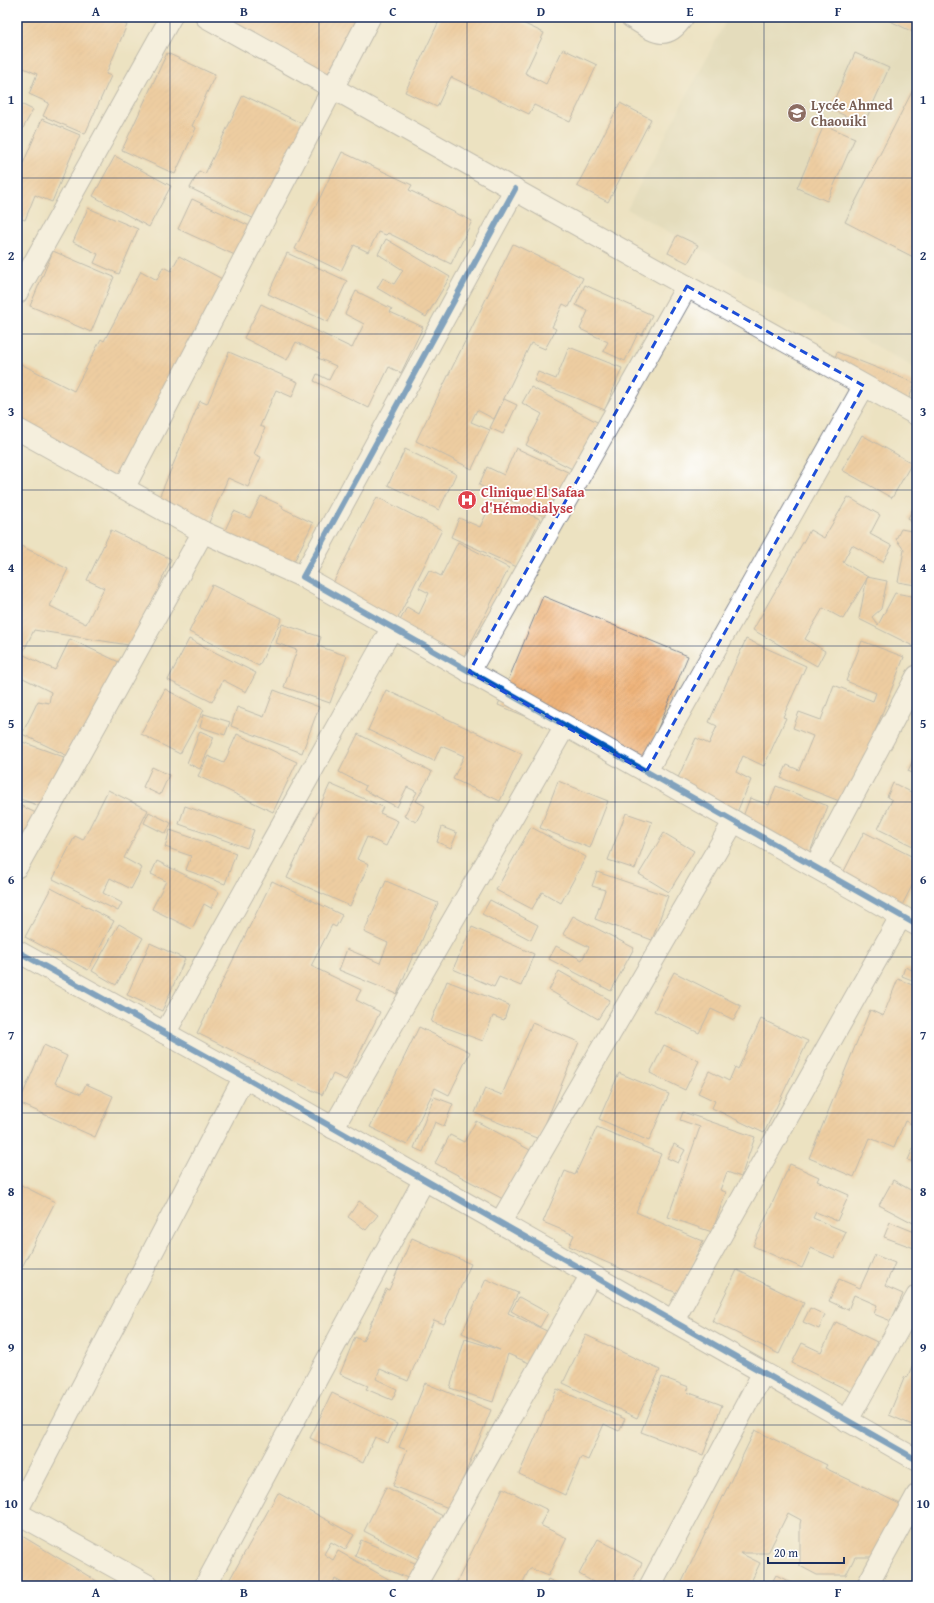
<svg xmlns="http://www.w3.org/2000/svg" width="934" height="1603" viewBox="0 0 934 1603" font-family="'Gentium Book Plus',serif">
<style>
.built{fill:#d9d5b6}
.building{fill:url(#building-hatch)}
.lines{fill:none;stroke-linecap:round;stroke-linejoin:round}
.street-casing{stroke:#848890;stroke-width:23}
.street{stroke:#fff;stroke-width:21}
.cycleway-casing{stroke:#fff;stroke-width:8}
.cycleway{stroke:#0057b8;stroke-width:6}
.marked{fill:none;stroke:#1d4ed8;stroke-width:3;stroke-dasharray:8 5;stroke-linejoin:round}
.grid{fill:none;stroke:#1b2f5e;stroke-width:1;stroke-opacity:0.55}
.labels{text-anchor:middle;stroke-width:3.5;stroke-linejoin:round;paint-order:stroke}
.education-label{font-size:14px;font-weight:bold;fill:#785e54;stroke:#fff;text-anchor:start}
.health-label{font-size:14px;font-weight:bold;fill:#be3a42;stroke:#fff;text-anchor:start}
.neatline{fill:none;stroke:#1b2f5e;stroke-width:1.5}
.grid-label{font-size:13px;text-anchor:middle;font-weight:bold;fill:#1b2f5e}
</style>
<defs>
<pattern id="building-hatch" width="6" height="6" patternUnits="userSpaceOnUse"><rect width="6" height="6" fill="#efb47a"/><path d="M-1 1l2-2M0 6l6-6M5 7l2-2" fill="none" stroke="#cc9b6c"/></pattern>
</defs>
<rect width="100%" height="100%" fill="#fff"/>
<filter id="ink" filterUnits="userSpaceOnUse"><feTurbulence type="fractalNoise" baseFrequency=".025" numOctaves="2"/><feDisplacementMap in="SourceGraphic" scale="8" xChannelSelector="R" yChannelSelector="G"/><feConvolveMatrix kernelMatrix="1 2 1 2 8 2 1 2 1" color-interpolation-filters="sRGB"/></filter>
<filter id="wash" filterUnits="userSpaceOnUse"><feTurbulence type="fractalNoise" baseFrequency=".012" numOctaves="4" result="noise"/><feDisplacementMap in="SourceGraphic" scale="16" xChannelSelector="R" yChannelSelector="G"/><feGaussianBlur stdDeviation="0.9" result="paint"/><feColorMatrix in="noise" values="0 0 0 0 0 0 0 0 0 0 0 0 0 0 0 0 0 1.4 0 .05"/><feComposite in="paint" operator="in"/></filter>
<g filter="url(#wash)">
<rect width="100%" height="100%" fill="#ece2c1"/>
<polygon class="built" points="728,17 917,17 917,369 627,209"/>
<g id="blocks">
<g class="building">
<polygon points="17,17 108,17 127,25 106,74 111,76 85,134 43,116 49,103 29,94 37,74 17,65"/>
<polygon points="222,17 360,17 327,75"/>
<polygon points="441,17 510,17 544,33 525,73 546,84 563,49 597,65 570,122 534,105 529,114 451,77 437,107 405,92"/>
<polygon points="882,17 917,17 917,34"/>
<polygon points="167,53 215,75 192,126 196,128 175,174 122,150"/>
<polygon points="855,53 889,68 864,124 830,109"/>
<polygon points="915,86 917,88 917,259 845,222"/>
<polygon points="243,95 311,128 265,224 190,188 199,171 205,174"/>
<polygon points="17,102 33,110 17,139"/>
<polygon points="620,103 651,119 608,202 577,186"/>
<polygon points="42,119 80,135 52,202 35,195 25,220 17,217 17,164 22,166"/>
<polygon points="824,125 855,138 827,201 797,188"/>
<polygon points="342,152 412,185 409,190 472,221 451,264 388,233 386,235 378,232 368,252 354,245 341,271 295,249"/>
<polygon points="115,156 171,186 149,227 93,196"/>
<polygon points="192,199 252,227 237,256 178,229"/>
<polygon points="88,208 138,229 119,274 94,263 98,254 73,242"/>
<polygon points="677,235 698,245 688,263 668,253"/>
<polygon points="386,239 450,277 426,317 377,288 383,278 394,284 403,270 378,254"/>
<polygon points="513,244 583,278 569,307 563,304 552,327 556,329 545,349 531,343 494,419 477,410 471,422 490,430 472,469 416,441"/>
<polygon points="53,251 114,277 91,332 30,306"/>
<polygon points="287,253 347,281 328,322 268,294"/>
<polygon points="179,256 224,280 117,482 17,431 17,362 74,391 101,339 104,341 141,271 157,280 163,267 171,271"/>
<polygon points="585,285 652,315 642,335 638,333 625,361 603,351 608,342 580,329 588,311 576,305"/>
<polygon points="356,291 392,309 390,312 423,327 401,373 389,367 369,408 314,381 317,374 329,380 336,366 318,358 320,354 296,342 287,360 244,338 261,304 352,348 364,324 345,314"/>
<polygon points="569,347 622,368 605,410 534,381 538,372 556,379"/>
<polygon points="229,352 298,382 292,397 276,390 260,426 265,428 254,454 261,457 248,487 228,478 207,527 156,505 200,401 207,404"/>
<polygon points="837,352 915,383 904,411 833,363"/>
<polygon points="531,387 599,423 574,470 526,445 542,414 522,403"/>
<polygon points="504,399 517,405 503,434 490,428"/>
<polygon points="862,435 912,463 892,498 842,470"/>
<polygon points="516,448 570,473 549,519 479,485 487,467 504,475"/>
<polygon points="405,449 456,474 439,510 388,485"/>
<polygon points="261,496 283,506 282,508 313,523 287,576 219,543 234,511 250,518"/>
<polygon points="377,497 442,530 392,630 328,593"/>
<polygon points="848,497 880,515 870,534 892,546 883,562 852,545 843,562 868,577 843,619 823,608 805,639 825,651 817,666 753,630 810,530 824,538"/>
<polygon points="494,498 540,519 517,567 451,537 459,518 480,527"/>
<polygon points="917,501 917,529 908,518"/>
<polygon points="901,529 917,532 917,580 915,585 898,582 904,550 896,539"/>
<polygon points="111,530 171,559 159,586 168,590 141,647 34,630 22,654 55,670 70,639 121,663 74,759 22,734 38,701 49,703 51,692 17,675 17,544 68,569 50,606 86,624 104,588 87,580"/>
<polygon points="458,542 509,568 459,666 394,632 407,607 419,614 429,593 419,588 429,570 441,576"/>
<polygon points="867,577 887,581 881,609 872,617 878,625 895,593 917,597 917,648 859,619"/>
<polygon points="212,585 282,618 259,666 189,632"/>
<polygon points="543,596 688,656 643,764 498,705"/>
<polygon points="282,624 321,637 318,646 347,656 330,703 284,687 297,650 276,643"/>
<polygon points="189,639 256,673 246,692 223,680 212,702 168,680"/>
<polygon points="746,639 806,666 783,717 786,718 764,766 743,756 736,772 751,780 734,819 672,791 696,738 709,744 717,726 709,722"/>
<polygon points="862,641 904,657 847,804 781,778 787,765 799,770 813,736 793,728 799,712 821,720 834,685 873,701 876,693 846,681"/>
<polygon points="165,689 204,710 180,754 141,734"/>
<polygon points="274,690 319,707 302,753 231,726 237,707 264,717"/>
<polygon points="386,690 522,754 500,801 453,779 464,756 441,746 434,761 368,730"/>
<polygon points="204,714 230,722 225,735 200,727"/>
<polygon points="200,731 214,737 200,769 187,763"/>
<polygon points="237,734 297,762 273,812 198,776 208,756 224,763"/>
<polygon points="358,734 432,772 416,801 425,806 416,822 404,816 417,792 407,787 397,807 364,790 366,786 339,772"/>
<polygon points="17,740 64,757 46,808 17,798 17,760 19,754 17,754"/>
<polygon points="917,751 917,775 908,771"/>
<polygon points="152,767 169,775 160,795 143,787"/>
<polygon points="558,781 608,801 590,848 540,828"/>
<polygon points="893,783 917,795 917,848 878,829 892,800 887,797"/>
<polygon points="330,784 383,807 380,813 398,821 386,846 367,837 357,859 369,864 350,906 287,878"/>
<polygon points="776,786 828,806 807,860 739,827 750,798 769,805"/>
<polygon points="108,790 148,810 124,858 142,868 131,889 110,878 103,893 122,903 118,911 53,879 75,836 83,840"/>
<polygon points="17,804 38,814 17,849"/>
<polygon points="185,806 254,830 247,848 179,824"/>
<polygon points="149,812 171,823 166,834 144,823"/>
<polygon points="626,813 652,822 635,869 608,860"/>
<polygon points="442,827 457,833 451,848 437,842"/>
<polygon points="531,827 586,857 561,903 542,892 532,909 496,890"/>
<polygon points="170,830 236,853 225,884 186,870 191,856 165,847"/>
<polygon points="864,832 917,859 917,876 899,911 839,881"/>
<polygon points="664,833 694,851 669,892 639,874"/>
<polygon points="157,861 219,892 211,908 204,904 192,929 152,909 166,881 151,874"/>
<polygon points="597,872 668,896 652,940 595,919 605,890 592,886"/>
<polygon points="272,881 342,915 336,927 332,925 311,966 361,990 356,1000 380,1012 346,1080 333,1074 322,1095 197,1033"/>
<polygon points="386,881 438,903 416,954 414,953 397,994 339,970 347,949 380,963 388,943 364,932"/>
<polygon points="51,888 114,921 88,970 25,937"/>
<polygon points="490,900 538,925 531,940 482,914"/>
<polygon points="573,916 634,948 611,991 549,959 556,946 582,960 589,947 563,934"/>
<polygon points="119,924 143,938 116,985 92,971"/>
<polygon points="472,927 534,954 521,986 499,977 494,987 453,969"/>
<polygon points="150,943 185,959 162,1011 127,995"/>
<polygon points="905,967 917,972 917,982 902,976"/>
<polygon points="559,971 610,1000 598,1019 549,990"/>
<polygon points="674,972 741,1006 734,1020 711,1009 699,1033 654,1011"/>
<polygon points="898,979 917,987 917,1126 905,1121 894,1148 870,1138 854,1177 809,1158 870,1010 883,1016"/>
<polygon points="447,981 509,1005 504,1020 493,1016 483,1041 431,1022"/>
<polygon points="761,1019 808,1041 764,1133 712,1108 715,1101 698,1093 709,1071 729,1081 735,1067 738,1069"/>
<polygon points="532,1023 579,1042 539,1139 475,1113 485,1088 502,1095"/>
<polygon points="419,1027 470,1052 449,1095 435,1088 407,1145 370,1127"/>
<polygon points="44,1045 67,1056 55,1083 81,1094 86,1084 113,1096 95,1137 19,1103"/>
<polygon points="664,1045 699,1061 685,1090 650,1073"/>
<polygon points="619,1073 669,1094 649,1141 599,1119"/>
<polygon points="434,1097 453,1104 444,1126 435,1122 423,1152 414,1148"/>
<polygon points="683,1112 755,1137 741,1177 727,1172 720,1190 726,1192 712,1232 668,1217 700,1127 680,1120"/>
<polygon points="476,1121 530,1150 503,1199 435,1163 450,1135 464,1142"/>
<polygon points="597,1127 661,1154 636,1212 703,1241 679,1294 569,1246 574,1235 543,1222 565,1171 575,1175"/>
<polygon points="917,1139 917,1164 908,1160"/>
<polygon points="674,1144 685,1150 678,1163 667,1158"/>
<polygon points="790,1164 819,1177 817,1181 849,1195 837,1221 816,1212 813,1218 846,1232 834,1258 811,1248 802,1268 753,1246"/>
<polygon points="893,1180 914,1192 917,1185 917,1225 879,1205"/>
<polygon points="17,1183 55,1202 17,1277"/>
<polygon points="359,1201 378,1215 366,1230 348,1217"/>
<polygon points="890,1222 917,1233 917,1249 884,1237"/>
<polygon points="412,1238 471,1264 444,1324 434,1320 408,1381 380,1369 376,1379 397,1389 392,1400 366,1389 368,1386 340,1374 355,1337 363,1341 386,1289 389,1290"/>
<polygon points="875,1255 895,1263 885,1286 903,1294 891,1321 874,1314 877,1305 854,1295 848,1310 829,1301 839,1279 860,1288"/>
<polygon points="737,1270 804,1303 779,1354 712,1321"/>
<polygon points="486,1279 518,1293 508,1313 549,1332 534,1365 508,1354 493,1402 450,1388 465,1339 500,1350 462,1333"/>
<polygon points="519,1297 548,1313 540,1327 511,1311"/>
<polygon points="810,1308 825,1315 819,1329 803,1322"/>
<polygon points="836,1322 877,1342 852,1392 792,1363 802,1343 821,1352"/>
<polygon points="586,1335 660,1370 637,1418 563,1383"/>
<polygon points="917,1355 917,1427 889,1415 905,1376 907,1378"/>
<polygon points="662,1377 689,1387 687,1392 722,1405 703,1455 641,1432"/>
<polygon points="425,1383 491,1410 451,1509 393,1486 407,1450 399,1447"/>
<polygon points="557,1389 625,1419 619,1431 604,1424 588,1460 581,1457 565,1495 519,1474"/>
<polygon points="332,1393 397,1424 388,1443 375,1437 363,1463 310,1438"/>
<polygon points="755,1430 827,1465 825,1468 902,1505 878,1557 855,1557 846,1575 817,1575 800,1566 800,1524 801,1520 788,1513 768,1553 740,1553 760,1563 749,1586 680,1586"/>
<polygon points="386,1487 443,1516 420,1560 364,1531"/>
<polygon points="503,1488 548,1510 540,1525 567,1538 548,1576 530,1568 521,1586 455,1586"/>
<polygon points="278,1493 354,1535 345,1550 331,1542 324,1554 333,1560 338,1551 401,1586 348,1586 335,1579 331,1586 226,1586"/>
<polygon points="17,1533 105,1586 17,1586"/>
<polygon points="598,1539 642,1563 630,1586 594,1586 595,1583 579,1574"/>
<polygon points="361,1540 417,1564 410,1579 355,1556"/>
<polygon points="776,1575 798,1586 770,1586"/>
<polygon points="548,1579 562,1586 545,1586"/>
</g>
</g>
</g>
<g filter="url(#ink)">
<use href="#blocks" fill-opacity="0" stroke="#848890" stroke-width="1"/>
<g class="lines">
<defs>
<g id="street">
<polyline points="206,17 917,415"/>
<path d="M631 17C653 30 665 44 683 17"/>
<polyline points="515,189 303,577 917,925"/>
<polyline points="17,293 171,17"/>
<polyline points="17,429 203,532 17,867"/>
<polyline points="124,488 370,17"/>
<polyline points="203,532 303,577"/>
<polyline points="469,672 687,286"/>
<polyline points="646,772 864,386"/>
<polyline points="815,867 917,676"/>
<polyline points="17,951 244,1077 917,1460"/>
<polyline points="165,1033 392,628"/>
<polyline points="333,1128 565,726"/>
<polyline points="500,1223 734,821"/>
<polyline points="673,1321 901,916"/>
<polyline points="847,1421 917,1296"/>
<polyline points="17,1511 244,1077"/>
<polyline points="17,1513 149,1586"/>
<polyline points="205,1586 424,1180"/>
<polyline points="415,1586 591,1275"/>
<polyline points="650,1586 763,1373"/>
<polyline points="867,1586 917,1495"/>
</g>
</defs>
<use href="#street" class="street-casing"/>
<use href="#street" class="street"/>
<defs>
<g id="cycleway">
<polyline points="515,189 303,577 917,925"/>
<polyline points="17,951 244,1077 917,1460"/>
</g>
</defs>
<use href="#cycleway" class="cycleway-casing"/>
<use href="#cycleway" class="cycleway"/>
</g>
</g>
<path d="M0 0H934V1603H0ZM687 286 864 386 646 772 469 672Z" fill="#ece2c1" fill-opacity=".55" fill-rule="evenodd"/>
<path class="marked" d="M687 286 864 386 646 772 469 672Z"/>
<path class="grid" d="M170 17V1586M319 17V1586M467 17V1586M615 17V1586M764 17V1586M17 178H917M17 334H917M17 490H917M17 646H917M17 802H917M17 957H917M17 1113H917M17 1269H917M17 1425H917"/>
<defs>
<symbol id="school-disc" viewBox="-11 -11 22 22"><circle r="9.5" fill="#8d6e63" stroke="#fff"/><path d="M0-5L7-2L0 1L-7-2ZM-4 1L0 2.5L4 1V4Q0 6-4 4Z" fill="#fff"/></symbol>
<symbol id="hospital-disc" viewBox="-11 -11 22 22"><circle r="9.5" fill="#e0444e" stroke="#fff"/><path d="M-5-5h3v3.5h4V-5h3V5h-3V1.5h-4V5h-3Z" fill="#fff"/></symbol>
</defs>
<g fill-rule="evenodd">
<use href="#school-disc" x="786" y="102" width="22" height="22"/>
<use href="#hospital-disc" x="456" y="489" width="22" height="22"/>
</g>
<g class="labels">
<g class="education-label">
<text x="811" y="110">Lycée Ahmed<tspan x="811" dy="16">Chaouiki</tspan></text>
</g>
<g class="health-label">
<text x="481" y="497">Clinique El Safaa<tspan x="481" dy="16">d'Hémodialyse</tspan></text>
</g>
</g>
<rect width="934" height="1603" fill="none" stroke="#fff" stroke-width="44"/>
<path d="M768 1557v6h76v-6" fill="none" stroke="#1b2f5e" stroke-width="2"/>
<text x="774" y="1557" font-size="12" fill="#1b2f5e" stroke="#ffffff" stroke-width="3" paint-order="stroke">20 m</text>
<rect x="22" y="22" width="890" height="1559" class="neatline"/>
<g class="grid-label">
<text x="96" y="16">A</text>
<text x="244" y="16">B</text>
<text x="393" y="16">C</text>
<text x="541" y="16">D</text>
<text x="690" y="16">E</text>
<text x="838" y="16">F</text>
<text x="11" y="104">1</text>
<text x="923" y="104">1</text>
<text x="11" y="260">2</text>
<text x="923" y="260">2</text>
<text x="11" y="416">3</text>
<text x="923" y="416">3</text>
<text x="11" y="572">4</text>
<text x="923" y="572">4</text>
<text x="11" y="728">5</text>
<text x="923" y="728">5</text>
<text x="11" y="884">6</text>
<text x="923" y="884">6</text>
<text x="11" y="1040">7</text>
<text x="923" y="1040">7</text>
<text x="11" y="1196">8</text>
<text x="923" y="1196">8</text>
<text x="11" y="1352">9</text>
<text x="923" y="1352">9</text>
<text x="11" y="1508">10</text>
<text x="923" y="1508">10</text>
<text x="96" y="1597">A</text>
<text x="244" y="1597">B</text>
<text x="393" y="1597">C</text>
<text x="541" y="1597">D</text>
<text x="690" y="1597">E</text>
<text x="838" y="1597">F</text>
</g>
</svg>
